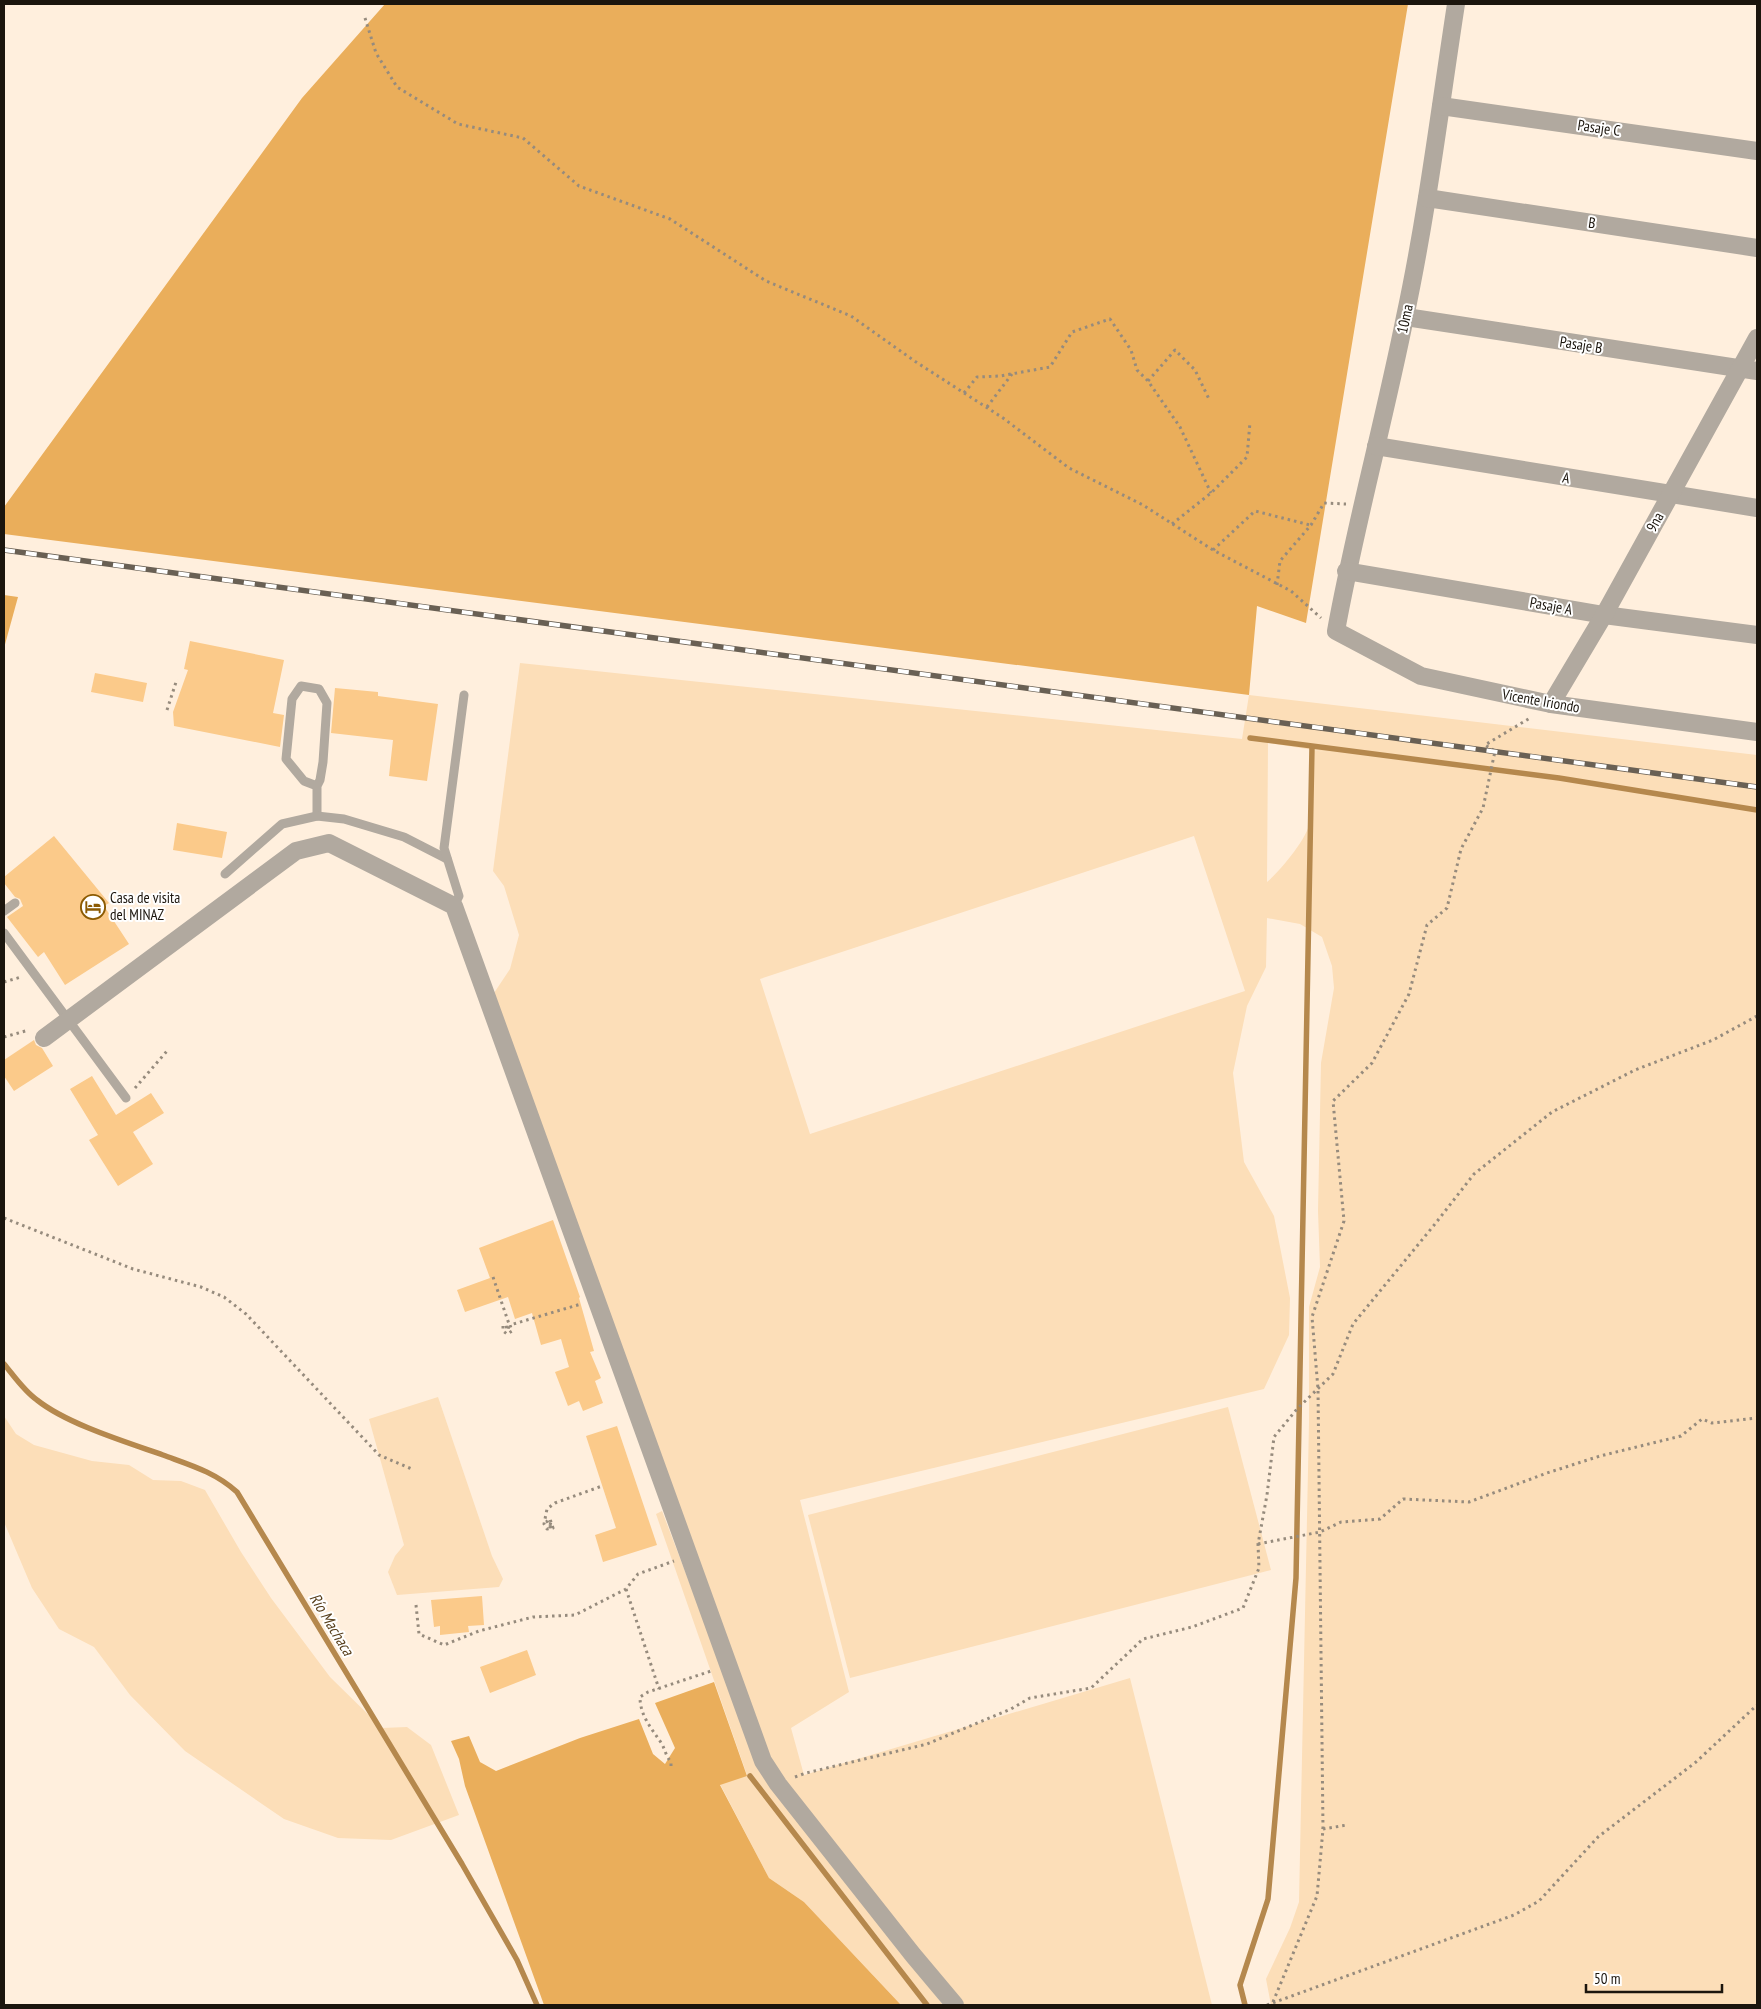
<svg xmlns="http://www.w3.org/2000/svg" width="1761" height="2009" viewBox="0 0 1761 2009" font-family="'PT Sans Narrow',sans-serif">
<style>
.green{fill:#fcdeb8;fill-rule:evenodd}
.forest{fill:#eaae5b}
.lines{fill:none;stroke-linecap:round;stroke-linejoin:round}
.stream{stroke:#b5884d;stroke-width:5.5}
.building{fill:#fbca8a}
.path{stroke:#968b7d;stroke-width:3;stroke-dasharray:2.5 4;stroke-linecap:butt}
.service{stroke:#b1a99f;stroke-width:9}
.minor{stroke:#b1a99f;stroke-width:18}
.rail-casing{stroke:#696054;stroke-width:5.5}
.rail{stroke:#fff;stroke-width:4;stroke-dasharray:11;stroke-linecap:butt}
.labels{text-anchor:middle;stroke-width:4;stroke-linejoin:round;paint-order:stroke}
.street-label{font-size:15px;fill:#1b150d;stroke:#fff}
.poi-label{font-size:15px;fill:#1b150d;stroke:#fff;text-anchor:start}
.water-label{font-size:16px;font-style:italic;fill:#583f1c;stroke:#fff}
</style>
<rect width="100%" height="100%" fill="#ffefdd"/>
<g class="green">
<path d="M520 663 1242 739 1249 695 1757 755V2005H1271L1266 1979 1290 1928 1299 1902 1309 1422V1307L1320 1267 1318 1211 1321 1063 1334 988 1332 966 1322 937 1300 924 1267 918 1266 967 1247 1006 1233 1073 1244 1162 1274 1216 1290 1298 1289 1335 1264 1389 800 1500 849 1692 791 1728 804 1775 1130 1678 1212 2005H954L763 1761 488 1002 510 969 519 935 504 886 493 871ZM1268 743 1333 753 1312 750C1311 773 1314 799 1310 821 1308 838 1280 871 1267 882ZM1194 836 1245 991 810 1134 760 979Z"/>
<polygon points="438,1397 492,1556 503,1579 499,1587 397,1595 388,1572 395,1556 404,1545 369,1419"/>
<polygon points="1228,1407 1271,1570 850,1678 808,1515"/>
<polygon points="4,1416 16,1434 34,1445 92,1461 129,1465 153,1480 181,1481 205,1490 241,1552 271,1598 330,1677 382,1728 407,1727 431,1745 459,1815 391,1840 338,1838 284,1819 185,1751 130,1695 94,1647 59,1629 32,1588 4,1522"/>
<polygon points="662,1511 762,1773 774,1786 943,2005 901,2005 804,1902 769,1878 720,1784 747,1775 656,1514"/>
</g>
<g class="forest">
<polygon points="385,4 1408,4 1306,623 1257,606 1249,695 4,534 4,507 302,98"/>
<polygon points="4,595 18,597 4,648"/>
<polygon points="714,1682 747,1776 720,1785 769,1878 804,1902 901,2005 544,2005 465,1786 459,1759 451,1741 469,1736 480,1762 496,1771 580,1738 639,1719 653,1754 665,1764 675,1748 655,1703"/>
</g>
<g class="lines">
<g class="stream">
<polyline points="1250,738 1559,778 1757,810"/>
<path d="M4 1364C14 1376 24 1391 37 1400 67 1424 126 1442 163 1455 190 1465 215 1472 237 1492L462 1864 517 1960 537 2005"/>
<polyline points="750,1776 927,2005"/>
<polyline points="1245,2005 1240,1985 1268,1899 1296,1578 1312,747"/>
</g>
</g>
<g class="building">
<polygon points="190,641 284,660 273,713 284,715 280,747 174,726 173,712 188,670 184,669"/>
<polygon points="95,673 147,683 143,702 91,692"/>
<polygon points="335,688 378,692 378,696 438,704 427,781 389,776 393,740 331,733"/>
<polygon points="177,823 227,832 222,858 173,850"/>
<polygon points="54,836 109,903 104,906 129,944 65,985 44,952 38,957 7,917 23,906 20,899 15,897 4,883 4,877"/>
<polygon points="34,1040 36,1045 42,1048 53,1066 14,1091 4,1076 4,1060"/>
<polygon points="92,1076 116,1115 151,1093 164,1113 133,1132 153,1164 118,1186 89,1140 98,1135 70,1089"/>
<polygon points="553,1220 580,1297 579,1298 594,1351 590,1352 601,1378 595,1381 603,1403 583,1411 579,1401 568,1406 555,1372 569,1367 561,1339 541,1345 532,1313 515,1319 508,1297 465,1312 457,1290 490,1278 479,1248"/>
<polygon points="617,1426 657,1545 603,1562 595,1535 616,1528 586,1436"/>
<polygon points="482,1596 484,1625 468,1626 469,1632 440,1635 440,1626 434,1627 431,1600"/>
<polygon points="527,1650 536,1675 490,1693 480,1667"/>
</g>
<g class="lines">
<g class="path">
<polyline points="365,18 376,53 397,87 458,124 523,138 579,186 670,219 766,281 851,316 916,362 1003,418 1069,468 1143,505 1213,550 1291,591 1321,618"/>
<polyline points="1148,381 1175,350 1195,370 1209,399"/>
<polyline points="964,393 977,377 1000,376 1050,367 1072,332 1110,319 1131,350 1137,370 1148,381 1180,427 1211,493"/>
<polyline points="987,407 1012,374"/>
<polyline points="1172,524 1211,493 1247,457 1250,422"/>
<polyline points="1213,550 1255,511 1310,525"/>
<polyline points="1277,585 1280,561 1311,525 1324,503 1346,504"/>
<polyline points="167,710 177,679"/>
<polyline points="4,982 21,977"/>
<polyline points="4,1037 29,1030"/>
<polyline points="135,1088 167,1051"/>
<polyline points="4,1218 133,1269 201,1287 224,1297 246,1314 379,1455 414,1470"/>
<polyline points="493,1277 509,1324 508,1330 507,1330 506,1325 503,1326 503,1331 507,1334 512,1331 510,1325 581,1304"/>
<polyline points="550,1525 551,1522 550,1527 547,1521 550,1519 553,1528 547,1529 544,1524 547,1509 555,1503 602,1486"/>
<polyline points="1258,1544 1320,1532 1341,1522 1380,1519 1403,1499 1469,1502 1547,1473 1600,1456 1681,1436 1702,1419 1712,1423 1757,1418"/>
<polyline points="626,1589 659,1689"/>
<polyline points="416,1605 419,1634 444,1645 479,1631 533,1617 575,1615 626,1589 638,1574 674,1561"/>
<path d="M671 1766V1762C666 1756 665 1750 662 1744 652 1729 640 1716 640 1697L648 1692 714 1670"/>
<polyline points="795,1777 806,1773 927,1744 1011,1709 1030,1698 1091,1688 1143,1639 1192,1627 1243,1608 1259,1568 1258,1544 1267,1495 1274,1437 1297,1409 1333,1374 1353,1324 1435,1224 1474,1174 1552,1112 1635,1070 1713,1040 1757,1016"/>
<polyline points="1323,1829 1318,1389 1312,1317 1344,1221 1333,1101 1372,1063 1409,994 1427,925 1447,908 1461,849 1483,808 1495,751 1485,745 1530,718"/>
<polyline points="1273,2002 1317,1896 1323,1829 1347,1825"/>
<polyline points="1267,2005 1514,1915 1539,1901 1598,1837 1696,1762 1757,1705"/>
</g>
<g class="service">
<polyline points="317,786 304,781 286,759 292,699 301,686 319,689 327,703 323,762 320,780 317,786 317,816"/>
<polyline points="225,874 282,824 317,816 344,819 404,837 447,859"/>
<polyline points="454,906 459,896 444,848 464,695"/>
<polyline points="4,911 15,903"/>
<polyline points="4,933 126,1098"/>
</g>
<g class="minor">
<path d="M1456 4C1440 108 1427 214 1405 317 1384 422 1355 526 1336 631L1421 676 1551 704 1757 732"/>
<polyline points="1441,106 1757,151"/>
<polyline points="1427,198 1757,248"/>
<polyline points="1406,317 1757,371"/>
<polyline points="1376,446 1757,508"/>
<polyline points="1346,571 1604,615 1757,635"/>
<polyline points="1551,704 1604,615 1757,338"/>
<polyline points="44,1038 296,851 329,843 454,906 763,1761 778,1784 913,1955 955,2005"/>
</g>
<defs>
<polyline id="rail" points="4,550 1757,787"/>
</defs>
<use href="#rail" class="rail-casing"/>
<use href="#rail" class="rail"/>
</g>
<defs>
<symbol id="hotel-ring" viewBox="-11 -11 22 22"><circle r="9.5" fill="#fff" stroke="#8b5a02" stroke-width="1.5"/><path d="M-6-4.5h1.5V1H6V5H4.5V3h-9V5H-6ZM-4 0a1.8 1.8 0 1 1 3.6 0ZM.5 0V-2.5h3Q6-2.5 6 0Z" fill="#8b5a02"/></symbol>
</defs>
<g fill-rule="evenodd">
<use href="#hotel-ring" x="79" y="893" width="28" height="28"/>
</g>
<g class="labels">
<g class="street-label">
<text transform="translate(1599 128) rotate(8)" y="5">Pasaje C</text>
<text transform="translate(1592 223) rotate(8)" y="5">B</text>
<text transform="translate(1405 319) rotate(-78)" y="5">10ma</text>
<text transform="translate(1581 345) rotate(9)" y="5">Pasaje B</text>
<text transform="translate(1566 478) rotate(10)" y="5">A</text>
<text transform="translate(1655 522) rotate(-61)" y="5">9na</text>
<text transform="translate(1551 606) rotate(10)" y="5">Pasaje A</text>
<text transform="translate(1541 701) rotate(10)" y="5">Vicente Iriondo</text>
</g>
<g class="poi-label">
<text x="110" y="903">Casa de visita<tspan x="110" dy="17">del MINAZ</tspan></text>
</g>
<g class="water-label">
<text transform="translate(332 1624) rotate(59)" y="6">Río Machaca</text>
</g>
</g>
<rect width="1761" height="2009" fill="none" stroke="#1b150d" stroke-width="10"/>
<path d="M1586 1984v8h136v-8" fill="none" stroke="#1b150d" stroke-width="2.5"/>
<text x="1594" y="1984" font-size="15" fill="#1b150d" stroke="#ffffff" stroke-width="4" paint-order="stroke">50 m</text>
</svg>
